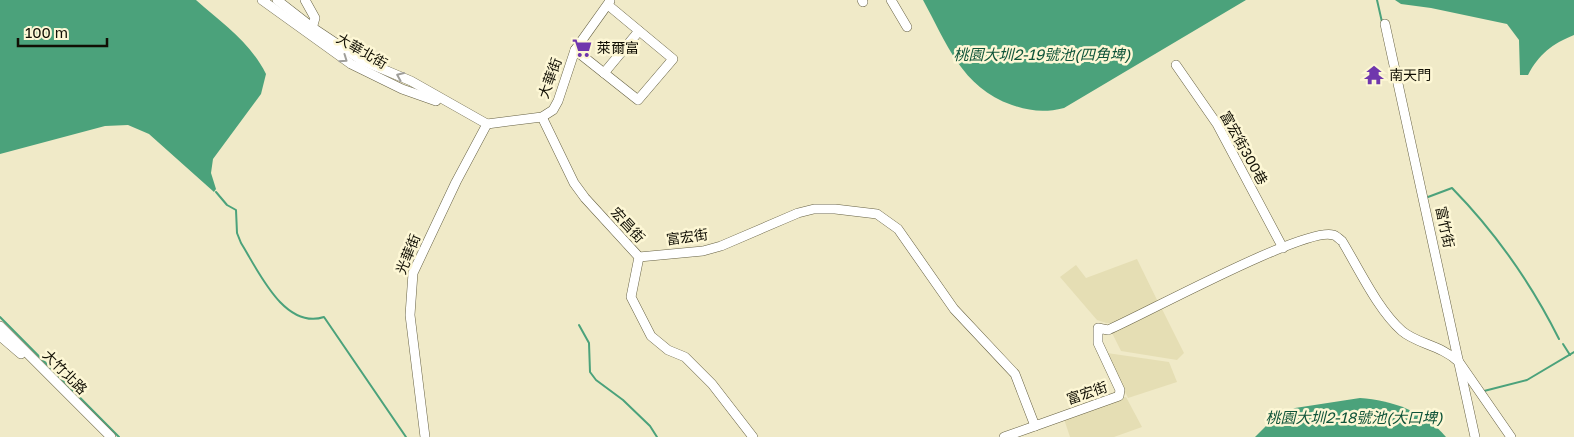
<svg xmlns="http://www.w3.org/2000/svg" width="1574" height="437" viewBox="0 0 1574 437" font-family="'Golos Text','Noto Sans TC',sans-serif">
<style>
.built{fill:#e5deb4}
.water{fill:#4ba27b}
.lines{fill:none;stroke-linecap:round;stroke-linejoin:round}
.stream{stroke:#4ba27b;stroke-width:2}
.minor-casing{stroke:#666143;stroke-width:10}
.minor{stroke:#fff;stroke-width:9}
.oneway{stroke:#a09f9b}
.labels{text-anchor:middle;stroke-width:5;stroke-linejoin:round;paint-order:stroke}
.poi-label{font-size:14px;fill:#110f04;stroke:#fdf7d5;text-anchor:start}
.street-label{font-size:14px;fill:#110f04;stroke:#fdf7d5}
.water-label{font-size:15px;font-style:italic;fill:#0f5439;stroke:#fdf7d5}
</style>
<rect width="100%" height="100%" fill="#f0eac8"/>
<g class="built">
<polygon points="1137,259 1158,302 1114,323 1106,323 1097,320 1060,277 1076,265 1086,278"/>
<polygon points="1162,309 1184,353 1177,360 1121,351 1112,333"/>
<polygon points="1107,353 1169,362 1177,382 1128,398"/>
<polygon points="1126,397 1142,427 1114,437 1070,437 1064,419"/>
</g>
<g class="water">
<path d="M0 0H196C222 23 250 42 266 74L261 94 213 159 211 173 216 189 214 192 149 134 128 125 105 126 0 154Z"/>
<path d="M923 0H1246L1064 108C1044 113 1030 111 1012 105 962 88 946 42 923 0Z"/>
<path d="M1395 0H1574V35C1552 44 1539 54 1528 75H1520L1519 40 1507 24 1431 8 1401 4Z"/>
<path d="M1360 398C1392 400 1425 412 1446 437H1255L1271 421 1295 408Z"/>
</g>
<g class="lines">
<g class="stream">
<polyline points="1377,0 1382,22"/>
<path d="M216 192 227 205 236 210 237 233 241 243C258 270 284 330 324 317L406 437"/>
<path d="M1428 197 1452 188C1496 233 1531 283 1559 339"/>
<polyline points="0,317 119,437"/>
<polyline points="579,325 589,343 590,372 596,380 623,400 650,426 657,437"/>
<polyline points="1563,344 1570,355"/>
<polyline points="1484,391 1527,380 1574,352"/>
</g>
<defs>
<g id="minor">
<polyline points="262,0 351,64 402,89 436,101"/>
<polyline points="277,0 313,28 361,60 411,81 487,124"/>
<polyline points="305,0 315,18 311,32"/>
<polyline points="862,0 863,2"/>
<polyline points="891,0 907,27"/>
<polyline points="1385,24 1475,437"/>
<polyline points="575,50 638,100 673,59 608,5"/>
<polyline points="1176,65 1217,124 1283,248"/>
<polyline points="604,73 639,31"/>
<polyline points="542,117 574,183 585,198 639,257 631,297 651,336 668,350 685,357 712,384 753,437"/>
<polyline points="487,124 542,117 553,110 558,101 575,50 610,1"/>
<path d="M639 257 703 251 721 246 798 213 814 209H835L877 214 898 229 954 309 1015 374 1035 426 1119 396 1120 390 1098 343V328L1108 330C1143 315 1306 226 1333 235 1336 235 1340 240 1342 241 1359 269 1378 310 1402 331 1417 344 1441 345 1459 362L1511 437"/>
<polyline points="0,326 111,437"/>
<polyline points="0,336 21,354"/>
<polyline points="425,437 410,315 413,273 456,182 487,124"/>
<polyline points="1004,437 1035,426"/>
</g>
</defs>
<use href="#minor" class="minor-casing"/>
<use href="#minor" class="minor"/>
</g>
<defs><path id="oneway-chevron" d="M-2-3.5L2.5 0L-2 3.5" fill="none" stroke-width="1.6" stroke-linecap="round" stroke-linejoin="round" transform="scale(1.25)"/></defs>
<g class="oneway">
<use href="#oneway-chevron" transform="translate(344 59) rotate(35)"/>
<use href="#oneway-chevron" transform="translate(400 76) rotate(-157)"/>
</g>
<defs>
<symbol id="supermarket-bare" viewBox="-9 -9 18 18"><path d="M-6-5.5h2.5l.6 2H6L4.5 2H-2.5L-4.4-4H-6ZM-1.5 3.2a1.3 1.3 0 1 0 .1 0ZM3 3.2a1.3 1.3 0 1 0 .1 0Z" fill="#7037ad" stroke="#fdf7d5" stroke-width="2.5" paint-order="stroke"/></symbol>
<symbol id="temple-bare" viewBox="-9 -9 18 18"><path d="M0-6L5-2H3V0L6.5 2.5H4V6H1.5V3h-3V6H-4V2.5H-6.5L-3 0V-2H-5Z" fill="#7037ad" stroke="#fdf7d5" stroke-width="2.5" paint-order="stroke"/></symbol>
</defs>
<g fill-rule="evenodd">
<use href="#supermarket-bare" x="568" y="34" width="28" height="28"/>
<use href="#temple-bare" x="1360" y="61" width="28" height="28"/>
</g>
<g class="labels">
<g class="poi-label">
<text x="597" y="53">萊爾富</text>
<text x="1389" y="80">南天門</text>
</g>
<g class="street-label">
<text transform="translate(362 51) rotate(30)" y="5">大華北街</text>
<text transform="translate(550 78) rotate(-70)" y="5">大華街</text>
<text transform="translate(1244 148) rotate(61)" y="5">富宏街300巷</text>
<text transform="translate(628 225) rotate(47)" y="5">宏昌街</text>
<text transform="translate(1445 227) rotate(78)" y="5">富竹街</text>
<text transform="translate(687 237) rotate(-8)" y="5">富宏街</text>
<text transform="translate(408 254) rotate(-68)" y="5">光華街</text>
<text transform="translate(65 372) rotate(45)" y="5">大竹北路</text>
<text transform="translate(1087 393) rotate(-19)" y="5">富宏街</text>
</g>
<g class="water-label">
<text x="1042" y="60">桃園大圳2-19號池(四角埤)</text>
<text x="1354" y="423">桃園大圳2-18號池(大口埤)</text>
</g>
</g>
<path d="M18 38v8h89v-8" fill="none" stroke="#110f04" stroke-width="2.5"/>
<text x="25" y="38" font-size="15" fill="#110f04" stroke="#fdf7d5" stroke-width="4" paint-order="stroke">100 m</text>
</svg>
